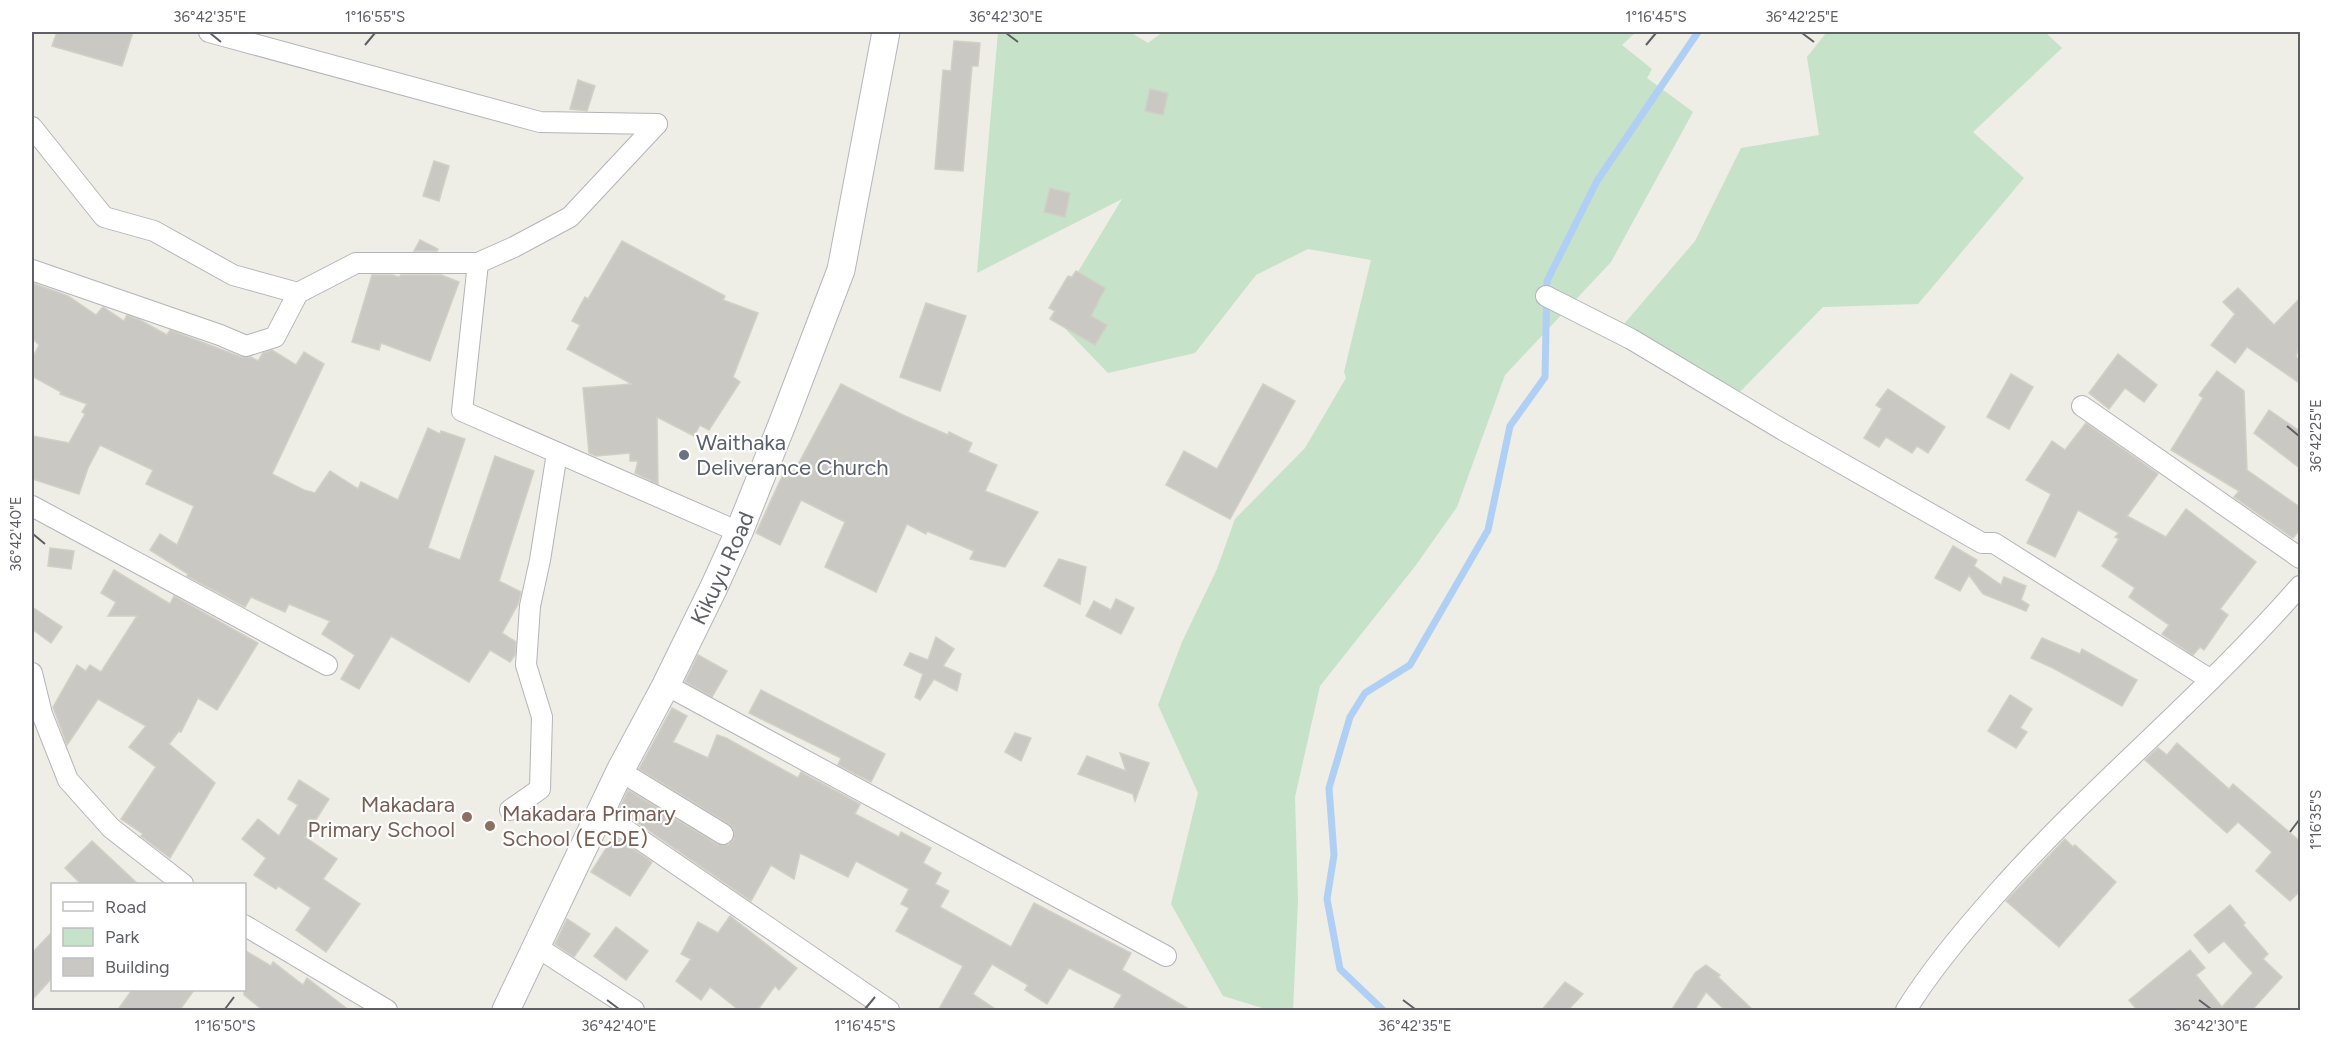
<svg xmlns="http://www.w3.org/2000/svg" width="2332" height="1042" viewBox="0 0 2332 1042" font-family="Figtree,sans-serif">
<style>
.green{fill:#c6e2c9}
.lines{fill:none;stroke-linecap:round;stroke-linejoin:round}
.stream{stroke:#b0cff4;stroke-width:7}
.building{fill:#cac8c3;stroke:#d2cfc5;stroke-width:1.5}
.minor-casing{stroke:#b3b5b9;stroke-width:22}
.secondary-casing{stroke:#b5b7bc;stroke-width:29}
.minor{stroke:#fff;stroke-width:20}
.secondary{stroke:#fff;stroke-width:27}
.ticks{fill:none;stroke:#5e6065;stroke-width:2}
.worship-dot{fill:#6b7280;stroke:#fff;stroke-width:2}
.education-dot{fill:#8d6e63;stroke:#fff;stroke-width:2}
.labels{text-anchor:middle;stroke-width:4.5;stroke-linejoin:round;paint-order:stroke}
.worship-label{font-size:22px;fill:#5b616d;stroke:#fff;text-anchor:start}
.street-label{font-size:22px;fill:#5e6065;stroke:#fff}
.education-label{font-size:22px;fill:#785e54;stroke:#fff;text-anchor:end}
.neatline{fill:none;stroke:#5e6065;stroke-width:2}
.ticks-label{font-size:15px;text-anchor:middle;fill:#5e6065}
</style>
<rect width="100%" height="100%" fill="#eeede6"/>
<g class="green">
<polygon points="998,32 1130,32 1148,43 1163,32 1636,32 1622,45 1652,69 1647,78 1693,112 1611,262 1505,375 1457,507 1416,565 1320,686 1295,797 1298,901 1293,1010 1269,1010 1223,996 1171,904 1198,793 1158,705 1182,642 1217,569 1235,519 1305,448 1346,378 1344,372 1371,260 1308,249 1256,275 1195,353 1108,373 1052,315 1122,199 977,273"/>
<polygon points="1827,32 2045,32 2062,48 1973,132 2024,178 1918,304 1823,307 1726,406 1618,331 1695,241 1741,148 1819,135 1807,57"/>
</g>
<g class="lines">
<polyline class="stream" points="1383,1010 1340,969 1327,899 1334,855 1329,788 1350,717 1365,693 1410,665 1488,530 1510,426 1545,377 1547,281 1597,181 1698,32"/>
</g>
<g class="building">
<polygon points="57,32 133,32 122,66 52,46"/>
<polygon points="954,41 980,43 978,66 972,66 963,171 935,169 943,70 951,71"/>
<polygon points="578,80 595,86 587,111 570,109"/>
<polygon points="1150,89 1168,93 1163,115 1145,111"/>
<polygon points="434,161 449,166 439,201 423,196"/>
<polygon points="1050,188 1070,193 1065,217 1044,212"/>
<polygon points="420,240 438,249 437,251 414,251"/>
<polygon points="622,241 725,296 723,300 758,313 733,377 740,382 709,430 700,425 694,436 657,417 658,484 635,473 638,461 630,461 630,453 596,456 589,453 583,388 632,384 567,349 580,325 572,321 585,297 588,299"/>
<polygon points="1076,271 1105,288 1091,316 1107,325 1095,345 1050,319 1055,311 1049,308 1068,276 1072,277"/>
<polygon points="372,275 392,275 399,277 401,275 441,275 459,282 430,361 381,343 379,350 352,342"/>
<polygon points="32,283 68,296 96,315 103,307 124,321 127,315 140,320 167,335 170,330 241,357 251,357 258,361 263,353 272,350 296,365 304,352 324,364 272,474 304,490 315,493 330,471 358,489 361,482 398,500 428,428 440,434 441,431 465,439 428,548 460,560 495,456 534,471 499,581 521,592 518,604 502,633 516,642 515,655 510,662 490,650 469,682 391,636 359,689 341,679 355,655 322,634 330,621 289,604 285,612 251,597 245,607 187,576 188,574 150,550 160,534 177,545 194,506 146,484 153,470 100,445 88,468 79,494 32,479 32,436 69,443 85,414 82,412 87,404 60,394 61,392 32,376 32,359 39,345 32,338"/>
<polygon points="2238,288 2274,325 2301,297 2301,337 2296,357 2301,360 2301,384 2247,347 2235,363 2211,345 2235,314 2223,302"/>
<polygon points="926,303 966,316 940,391 900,377"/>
<polygon points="2118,354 2157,385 2144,402 2125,388 2109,409 2089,393"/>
<polygon points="2217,371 2244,391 2247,470 2301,508 2301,528 2293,538 2234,497 2239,491 2171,450 2203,398 2199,395"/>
<polygon points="2011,374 2033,387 2009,429 1987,417"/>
<polygon points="841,384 905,416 948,435 949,432 972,443 968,452 997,465 985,491 1038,512 1005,567 970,559 974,551 927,531 926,534 907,524 876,592 825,567 845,522 801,500 780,545 756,533 786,468 794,472"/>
<polygon points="1263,384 1295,401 1230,519 1166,485 1184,451 1217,469"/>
<polygon points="1888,389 1945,427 1928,453 1917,446 1912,453 1886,437 1879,447 1864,438 1882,409 1876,405"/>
<polygon points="2269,410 2301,432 2301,469 2254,433"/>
<polygon points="2086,423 2158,474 2127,516 2166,537 2186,509 2256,562 2220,609 2228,615 2204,650 2200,647 2193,655 2162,634 2169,625 2129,597 2135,588 2102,566 2119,539 2115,537 2119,533 2078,510 2055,557 2027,543 2051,494 2026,480 2052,441 2065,450"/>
<polygon points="1953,546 1977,560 1974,566 2001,585 2004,577 2026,586 2021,600 2029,605 2026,611 1983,594 1969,575 1960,591 1935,578"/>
<polygon points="50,548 74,551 71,569 48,566"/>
<polygon points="1059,559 1086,567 1080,604 1044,586"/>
<polygon points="114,570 170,604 174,596 258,643 217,710 198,698 181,732 179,731 169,744 215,783 170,858 141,836 143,834 121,819 156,767 129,747 146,726 98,699 67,745 53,707 77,665 86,671 90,665 101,672 137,616 108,616 116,602 101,593"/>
<polygon points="1116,599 1134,608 1121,634 1086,616 1094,601 1111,610"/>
<polygon points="32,607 62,627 51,643 32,629"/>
<polygon points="936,637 954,649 943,666 961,674 957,691 934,679 920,700 915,697 923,674 904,665 910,653 928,660"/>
<polygon points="2042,638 2080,654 2082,649 2137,680 2122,706 2053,668 2031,658"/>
<polygon points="698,655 727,671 712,697 685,682"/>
<polygon points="761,690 885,754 871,782 838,765 841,758 749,713"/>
<polygon points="2010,695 2032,709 2020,728 2027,732 2016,748 1988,731"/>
<polygon points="672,708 687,716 673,742 708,758 717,735 726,738 798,778 801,772 860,804 855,814 899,837 901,832 931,848 923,863 941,873 935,884 949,891 940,907 1011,947 1034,903 1131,953 1122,970 1192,1011 1112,1011 1122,995 1069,968 1047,1004 1025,990 1028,985 992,964 973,994 998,1011 938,1011 963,966 896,931 909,908 901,904 909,889 856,861 848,877 800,853 794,879 771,865 751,901 619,810 628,790 717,844 728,845 733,840 734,829 729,824 639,769"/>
<polygon points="1015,733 1031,738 1021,761 1005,752"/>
<polygon points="2177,743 2229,789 2233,784 2301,842 2301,890 2290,901 2256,871 2272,852 2238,822 2227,833 2145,760 2158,748 2167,755"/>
<polygon points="1120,753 1149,763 1135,801 1133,794 1078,774 1087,756 1126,771"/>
<polygon points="299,780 329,799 305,837 337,859 323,879 360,904 326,952 296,930 311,908 278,886 276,889 254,875 266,858 242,839 258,819 279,836 298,805 288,799"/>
<polygon points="614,836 652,862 630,896 591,872"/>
<polygon points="2065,839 2073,847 2075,845 2116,882 2059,947 2006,901"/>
<polygon points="92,841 139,885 82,885 65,868"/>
<polygon points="2230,905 2245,923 2243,925 2268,954 2263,959 2282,977 2251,1011 2138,1011 2129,1000 2190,950 2205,968 2196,975 2222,1007 2253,973 2224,941 2209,953 2194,935"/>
<polygon points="730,916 797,968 779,990 775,986 757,1011 740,1011 710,987 701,1000 676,981 691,959 681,954 698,922 718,933"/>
<polygon points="567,919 590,934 574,957 555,944"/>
<polygon points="616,927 648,951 626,980 594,956"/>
<polygon points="52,932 52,978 32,1000 32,953"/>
<polygon points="244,950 271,966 273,962 303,985 307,978 350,1011 264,1011 244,995"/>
<polygon points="1706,965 1720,975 1718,977 1754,1011 1726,1011 1706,992 1694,1011 1671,1011 1695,973"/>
<polygon points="1565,982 1583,994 1567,1011 1541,1011"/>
<polygon points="132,990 194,990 179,1011 117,1011"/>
</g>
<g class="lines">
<defs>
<g id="minor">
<polyline points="209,32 540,122 657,124"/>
<polyline points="657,124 570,217 514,247 478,263 462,411 739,532"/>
<polyline points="32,127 104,217 154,231 233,275 298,293"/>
<polyline points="32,270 220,335 246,346 275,337 298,293 356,263 478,263"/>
<polyline points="1546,296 1631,339 1783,430 1982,543 1994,543 2211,680"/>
<polyline points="2082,406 2300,558"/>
<polyline points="32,506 327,665"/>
<polyline points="32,673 42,714 68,780 111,828 183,884"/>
<polyline points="666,685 1166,956"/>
<polyline points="620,771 723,834"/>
<polyline points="510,810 540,789 542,717 526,665 530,606 540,560 557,453"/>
<polyline points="600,812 889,1010"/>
<polyline points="244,925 387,1010"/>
<polyline points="537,947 634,1010"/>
<path d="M1906 1010C1932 968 1964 930 1998 892 2093 785 2206 694 2300 586"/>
</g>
<g id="secondary">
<path id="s1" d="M506 1010 620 771 666 685 714 587 739 532 783 422 841 270 886 32"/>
</g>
</defs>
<use href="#minor" class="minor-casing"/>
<use href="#secondary" class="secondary-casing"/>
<use href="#minor" class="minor"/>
<use href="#secondary" class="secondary"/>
</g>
<path class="ticks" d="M210 33 221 42M1006 33 1018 42M1802 33 1814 42M365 45 375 33M1646 45 1656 33M2287 426 2299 436M33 534 45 544M2290 832 2299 820M607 1000 619 1009M1403 1000 1415 1009M2199 1000 2211 1009M225 1009 234 997M865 1009 875 997"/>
<circle class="worship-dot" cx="684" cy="455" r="6"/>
<g class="education-dot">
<circle cx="467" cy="817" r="6"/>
<circle cx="490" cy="826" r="6"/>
</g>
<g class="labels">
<g class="worship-label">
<text x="696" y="450">Waithaka<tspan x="696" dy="25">Deliverance Church</tspan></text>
</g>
<g class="street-label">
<text dy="8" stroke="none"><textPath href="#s1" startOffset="492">Kikuyu Road</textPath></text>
</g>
<g class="education-label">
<text x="455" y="812">Makadara<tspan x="455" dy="25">Primary School</tspan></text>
<text x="502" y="821" text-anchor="start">Makadara Primary<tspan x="502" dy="25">School (ECDE)</tspan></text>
</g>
</g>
<rect width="2332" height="1042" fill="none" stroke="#ffffff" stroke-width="66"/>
<rect x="51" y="883" width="195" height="108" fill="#ffffff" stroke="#bfbfc1" stroke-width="1.5"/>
<rect x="63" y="902" width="30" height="9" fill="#ffffff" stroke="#bfbfc1" stroke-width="1.5"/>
<text x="105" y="913" font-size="18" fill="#5e6065">Road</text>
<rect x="63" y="928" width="30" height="18" fill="#c6e2c9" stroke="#bfbfc1" stroke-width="1.5"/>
<text x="105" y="943" font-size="18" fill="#5e6065">Park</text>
<rect x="63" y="958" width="30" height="18" fill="#cac8c3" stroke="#bfbfc1" stroke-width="1.5"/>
<text x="105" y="973" font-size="18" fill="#5e6065">Building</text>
<rect x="33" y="33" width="2266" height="976" class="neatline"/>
<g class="ticks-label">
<text x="210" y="22">36°42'35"E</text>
<text x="375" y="22">1°16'55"S</text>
<text x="1006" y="22">36°42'30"E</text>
<text x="1656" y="22">1°16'45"S</text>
<text x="1802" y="22">36°42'25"E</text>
<text transform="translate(2316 436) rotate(-90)" y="5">36°42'25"E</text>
<text transform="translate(16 534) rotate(-90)" y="5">36°42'40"E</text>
<text transform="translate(2316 820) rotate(-90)" y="5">1°16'35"S</text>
<text x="225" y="1031">1°16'50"S</text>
<text x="619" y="1031">36°42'40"E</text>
<text x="865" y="1031">1°16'45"S</text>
<text x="1415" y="1031">36°42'35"E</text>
<text x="2211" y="1031">36°42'30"E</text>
</g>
</svg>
